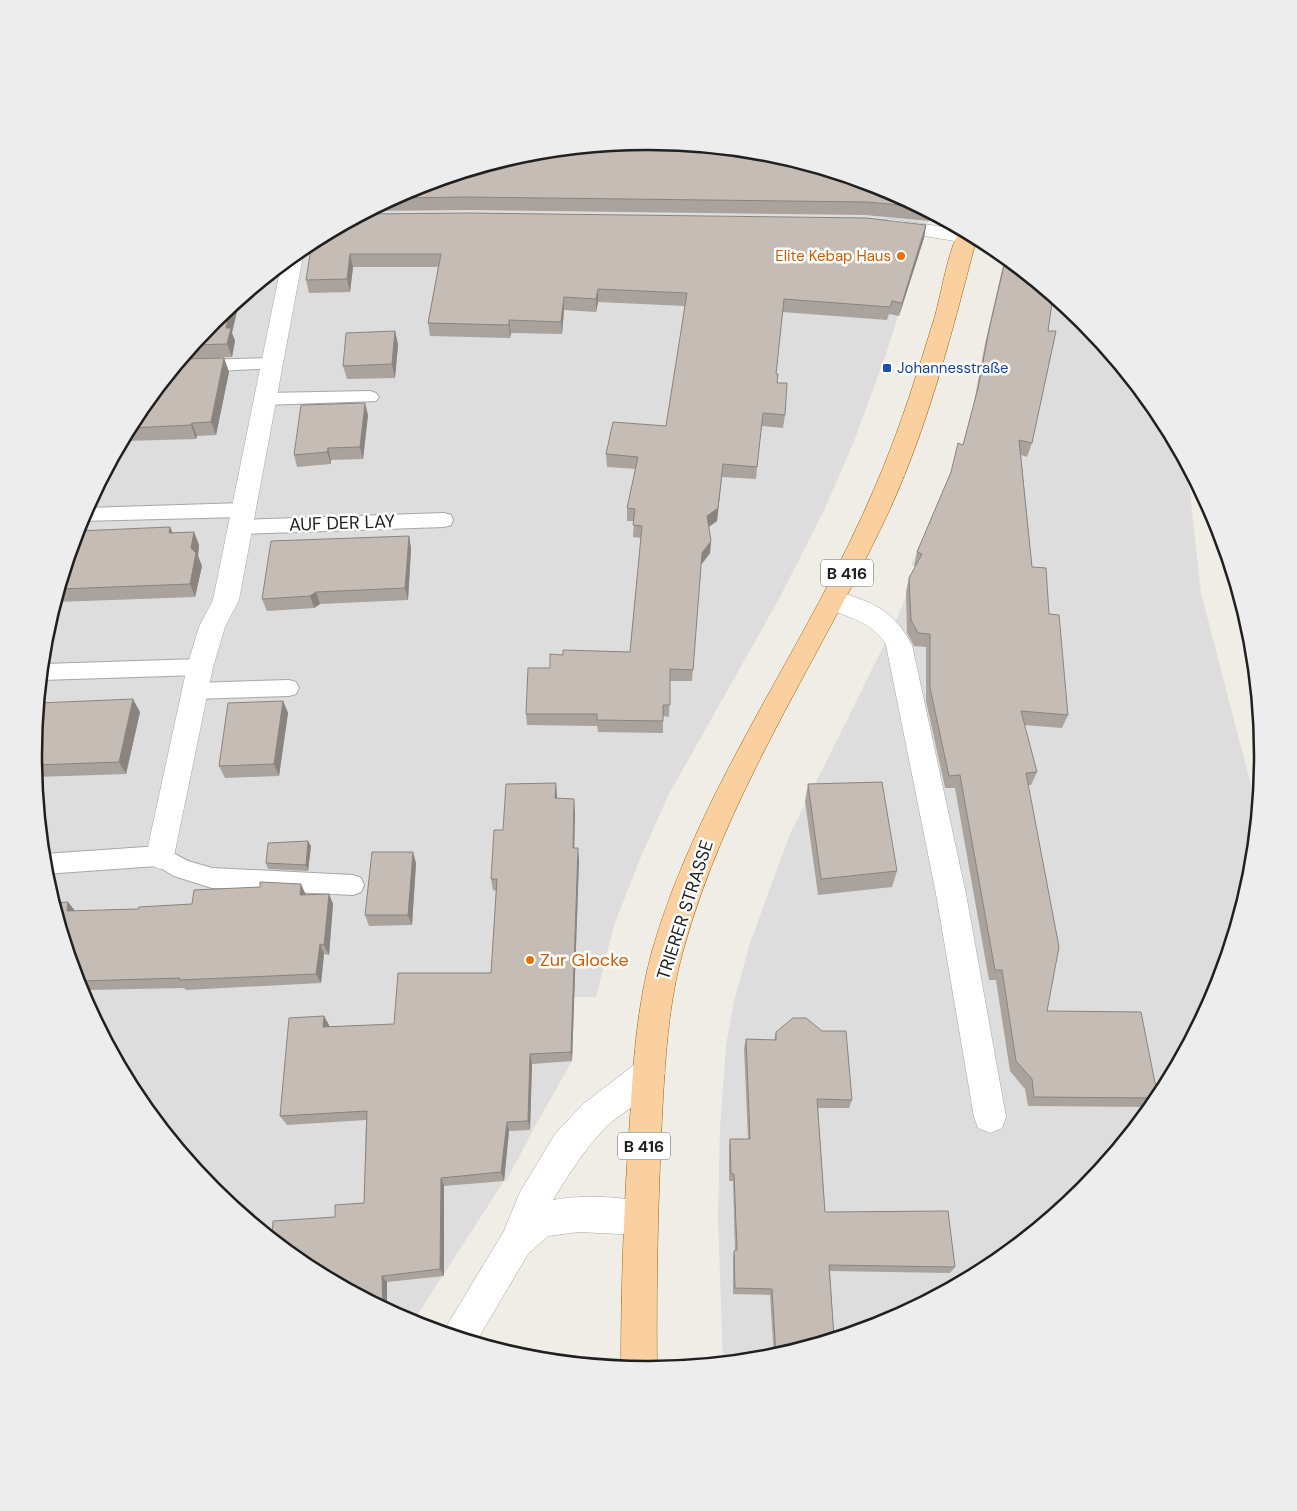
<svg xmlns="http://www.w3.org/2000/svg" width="1297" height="1511" viewBox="0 0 1297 1511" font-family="'DM Sans',sans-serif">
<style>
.residential{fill:#dedddd}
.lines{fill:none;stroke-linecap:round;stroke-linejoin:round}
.service-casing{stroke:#a7a7a7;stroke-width:2}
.minor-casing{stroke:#a7a7a7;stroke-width:1}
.tertiary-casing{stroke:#a7a7a7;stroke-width:1}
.primary-casing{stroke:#996102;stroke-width:1}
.service{fill:#fff;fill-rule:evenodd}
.minor{fill:#fff;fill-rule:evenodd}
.tertiary{fill:#fff;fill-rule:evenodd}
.primary{fill:#fad0a1;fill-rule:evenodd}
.wall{fill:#a9a29d}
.shaded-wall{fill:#8a847f}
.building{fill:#c5bcb6;stroke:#8a847f}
.food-dot{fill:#e8710a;stroke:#fff;stroke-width:2}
.transit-dot{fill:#1a4fb4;stroke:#fff;stroke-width:2}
.labels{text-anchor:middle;stroke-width:5;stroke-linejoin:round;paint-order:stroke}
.far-food-label{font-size:15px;fill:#c56008;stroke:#fff;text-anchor:end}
.far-transit-label{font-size:15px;fill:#164399;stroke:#fff;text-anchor:start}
.shield{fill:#fff;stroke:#636363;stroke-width:1}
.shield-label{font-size:16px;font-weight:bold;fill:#202020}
.street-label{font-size:18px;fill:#202020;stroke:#fff}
.food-label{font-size:18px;fill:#c56008;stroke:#fff;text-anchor:start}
.rim{fill:none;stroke:#202020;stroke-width:2.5}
</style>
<rect width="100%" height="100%" fill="#f0ede6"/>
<g class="residential">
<polygon points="414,187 931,213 885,357 853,444 824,510 780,597 669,794 640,859 614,925 596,997 574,997 572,1061 534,1128 507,1180 504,1181 412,1323 307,1266 214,1190 137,1097 80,990 46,875 34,755 46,635 81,520 138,414 214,321 307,244"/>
<polygon points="1006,257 1083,321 1160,414 1187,465 1201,593 1258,812 1251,876 1216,991 1159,1097 1083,1190 990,1267 883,1324 768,1358 723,1363 718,1219 720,1127 726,1046 734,1001 750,943 790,834 895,623 918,567 911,565 956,468 952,467 954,458 960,459 972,413"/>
</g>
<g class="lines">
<defs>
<g id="service">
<polygon points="271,358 277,360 279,364 277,368 199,372 193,370 191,366 193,362 199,360"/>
<polygon points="370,391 376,393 379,397 376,401 265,405 259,403 256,399 259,395 265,393"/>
<polygon points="242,503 249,505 251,510 249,515 242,517 80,521 87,508"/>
<polygon points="444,513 451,515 453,520 451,525 444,527 239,534 232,532 230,527 232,522 239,520"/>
<polygon points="200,659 207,661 210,667 207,673 200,675 41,680 43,664"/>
<polygon points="289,680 296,682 299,688 296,694 289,696 195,699 188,697 185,691 188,685 195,683"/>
<polygon points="160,846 188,861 212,868 353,875 361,878 364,885 361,892 353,895 212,888 174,876 157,866 45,874 44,854"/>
</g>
<g id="minor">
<polygon points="889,219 964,230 977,237 974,241 967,243 882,229 879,225 882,221"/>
<polygon points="299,251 303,256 239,600 225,627 213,667 174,856 170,865 160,869 150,865 146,856 187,667 199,627 213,600 281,266"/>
<path d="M834 590C873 603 892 608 912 645L966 894 1006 1117 1002 1128 990 1133 978 1128 974 1117 936 894 886 645C869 614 831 618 821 600L825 593Z"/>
</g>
<path id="tertiary" d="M649 1058 660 1062 665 1073C654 1098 624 1109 605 1128 584 1150 569 1174 553 1200 580 1195 627 1195 652 1206L657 1218 652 1230 640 1235 579 1232 548 1236 528 1254 476 1342 443 1332 504 1231 520 1192 555 1134 583 1104 638 1062Z"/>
<path id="primary" d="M960 229 977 237C951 336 926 436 881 528 814 667 724 800 683 951 668 1005 665 1061 662 1117 658 1201 656 1285 657 1369L621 1368C621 1285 624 1202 630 1119 633 1063 637 1006 652 951 700 785 808 645 875 487 899 432 917 374 935 316 942 290 948 251 960 229Z"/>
</defs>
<use href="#service" class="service-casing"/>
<use href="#minor" class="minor-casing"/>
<use href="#tertiary" class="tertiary-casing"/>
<use href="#primary" class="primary-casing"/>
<use href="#service" class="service"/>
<use href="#minor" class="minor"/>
<use href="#tertiary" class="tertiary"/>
<use href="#primary" class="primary"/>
</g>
<g class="wall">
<polygon points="414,187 884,188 931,213 929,221 865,215 469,210 369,211"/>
<polygon points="926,225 924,238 899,316 889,314 887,320 782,312 776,374 785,415 783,428 761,426 756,479 722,477 717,521 708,527 711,541 710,553 701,565 692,681 670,681 669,717 663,716 663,733 598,732 597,726 527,725 526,714 550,668 563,655 630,652 641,538 633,537 634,521 627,521 627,508 636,469 607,467 606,454 666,426 685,306 598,302 596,312 564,310 562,334 511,333 510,338 430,336 428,323 438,267 353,267 350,292 309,293 306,280 312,242"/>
<polygon points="1005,257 1053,296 1032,443 1027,457 1021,455 1032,567 1049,614 1068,715 1062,728 1024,725 1037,772 1031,785 1028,785 1047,1011 1158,1098 1150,1107 1028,1106 1025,1089 1010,1071 996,980 989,980 955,788 945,788 926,701 926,647 914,646 907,633 906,592 909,578 916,566 914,566 917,552 963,445 974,403 985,344"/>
<polygon points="214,321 232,333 235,341 232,357 199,359 224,358 229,372 216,435 197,436 196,439 123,441 138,414"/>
<polygon points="395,331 398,345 395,378 347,379 343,366"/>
<polygon points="368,415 363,459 331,460 331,464 297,467 294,455"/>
<polygon points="77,531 173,533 194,532 199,545 198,556 202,566 195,597 56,602"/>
<polygon points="409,536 411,549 408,600 320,604 314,608 267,611 262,599"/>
<polygon points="283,701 288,713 279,776 225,778 219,766"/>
<polygon points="140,712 126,774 36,777 34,755"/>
<polygon points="808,784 897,871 892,887 818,895 805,801"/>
<polygon points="557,795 557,798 575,811 574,848 579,860 572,1061 532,1064 530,1130 509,1131 504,1181 444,1186 444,1276 387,1282 387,1310 307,1266 335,1217 364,1203 366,1120 287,1125 280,1116 324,1016 330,1027 394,1024 491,973 496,891 493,890 491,879 503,830"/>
<polygon points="311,846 308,871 268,869 266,863"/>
<polygon points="416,863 412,925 369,926 365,915"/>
<polygon points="329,894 333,904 329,955 324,954 321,983 186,990 184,988 89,990 88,997 84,997 80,990 53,900 55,903 75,911 138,909 306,895"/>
<polygon points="776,1032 852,1100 849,1108 818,1108 825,1212 955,1267 950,1273 830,1271 834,1337 840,1337 774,1357 770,1295 733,1294 733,1257 734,1251 735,1251 733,1181 729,1181 729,1147 730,1139 748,1139 744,1048 746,1039 774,1040"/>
</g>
<g class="shaded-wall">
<polygon points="926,225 924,238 899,316 902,303"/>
<polygon points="350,254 353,267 350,292 347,279"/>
<polygon points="598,289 598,302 596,312 596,299"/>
<polygon points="564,297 564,310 562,334 561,322"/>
<polygon points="240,299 232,333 235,341 232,357 227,344 226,328 231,307"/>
<polygon points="509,320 511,333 510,338 509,325"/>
<polygon points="395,331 398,345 395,378 392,364"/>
<polygon points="224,358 229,372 216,435 211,422"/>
<polygon points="365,403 368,415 363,459 360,447"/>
<polygon points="192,423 197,436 196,439 191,425"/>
<polygon points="328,448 331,460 331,464 327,452"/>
<polygon points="723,464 717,521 706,529 707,516"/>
<polygon points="170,527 176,540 169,533"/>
<polygon points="194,532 199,545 198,556 202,566 195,597 190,584 191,548"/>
<polygon points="409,536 411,549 408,600 405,588"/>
<polygon points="711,541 710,553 701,565 692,681 702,553"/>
<polygon points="316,592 320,604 314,608 310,596"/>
<polygon points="133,699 140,712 126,774 119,762"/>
<polygon points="283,701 288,713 279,776 274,764"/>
<polygon points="556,783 557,795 557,811 555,798"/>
<polygon points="574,799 575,811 574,860 573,848"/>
<polygon points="308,841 311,846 308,871 306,865"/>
<polygon points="578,848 579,860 572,1061 571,1052"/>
<polygon points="413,852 416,863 412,925 408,915"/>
<polygon points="301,884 306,895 300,895"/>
<polygon points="329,894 333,904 329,955 324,945"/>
<polygon points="68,902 76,912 67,911"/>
<polygon points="320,944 324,954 321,983 316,974"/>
<polygon points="81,981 89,990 88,997 80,987"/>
<polygon points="324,1016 330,1027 328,1037 323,1027"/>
<polygon points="530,1054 532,1064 530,1130 528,1121"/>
<polygon points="507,1122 509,1131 504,1181 501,1172"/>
<polygon points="441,1178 444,1186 444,1276 440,1269"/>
<polygon points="382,1276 387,1282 387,1310 383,1307"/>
</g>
<g class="building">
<polygon points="649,141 769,153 884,188 920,207 867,202 467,197 394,198 414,187 529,153"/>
<polygon points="467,213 867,218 926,225 902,303 892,301 890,307 784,299 776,374 778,374 777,383 787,383 785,415 763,413 757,467 723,464 718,508 707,516 711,541 702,553 693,670 670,669 670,705 663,705 663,721 597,720 597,714 526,714 528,668 550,668 550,654 563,655 563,650 630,652 642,526 633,525 635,509 627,508 638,457 606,454 613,422 666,426 687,293 598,289 596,299 564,297 561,322 509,320 509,325 428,323 441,254 350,254 347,279 306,280 312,242 364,214"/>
<polygon points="1006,257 1053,296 1048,331 1056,331 1032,443 1019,440 1032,567 1046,568 1049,614 1059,615 1068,715 1021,711 1037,772 1026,773 1059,947 1047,1011 1141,1012 1158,1098 1034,1097 1032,1079 1016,1061 1002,970 995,970 960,775 949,776 930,688 930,634 918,633 911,620 909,578 922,554 917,552 951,472 958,443 963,445 978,388 989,330"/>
<polygon points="231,307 226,328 231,328 227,344 194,345 214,321"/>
<polygon points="395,331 392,364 343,366 346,333"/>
<polygon points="224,358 211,422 192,423 191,425 130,428 138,414 183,359"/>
<polygon points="365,403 360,447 328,448 327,452 294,455 301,405"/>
<polygon points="170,527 169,533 194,532 191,548 196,553 190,584 60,589 77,531"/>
<polygon points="409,536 405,588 316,592 310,596 262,599 271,541"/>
<polygon points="133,699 119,762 35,765 34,755 39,703"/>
<polygon points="283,701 274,764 219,766 228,703"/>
<polygon points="882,782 897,871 821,879 808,784"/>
<polygon points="556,783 555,798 574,799 573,848 578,848 571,1052 530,1054 528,1121 507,1122 501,1172 441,1178 440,1269 382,1276 383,1307 307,1266 272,1238 273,1221 335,1217 335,1205 364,1203 367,1111 280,1116 289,1018 324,1016 323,1027 394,1024 398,973 491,973 497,879 491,879 494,830 503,830 506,784"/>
<polygon points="308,841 306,865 266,863 268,843"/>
<polygon points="372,852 413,852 408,915 365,915"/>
<polygon points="260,882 301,884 300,895 329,894 324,945 320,944 316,974 179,980 180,978 81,981 80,987 54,903 68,902 67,911 138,909 139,907 192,904 194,890 260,887"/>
<polygon points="793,1018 806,1018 822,1031 846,1031 852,1100 817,1099 825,1212 948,1211 955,1267 829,1265 834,1337 840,1337 776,1356 772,1289 735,1288 734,1251 737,1250 734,1174 731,1174 730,1139 750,1139 746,1039 776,1040 776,1032"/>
</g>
<g class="food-dot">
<circle cx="901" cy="256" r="5"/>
<circle cx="530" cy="960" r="5"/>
</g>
<rect class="transit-dot" x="882" y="363" width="10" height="10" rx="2.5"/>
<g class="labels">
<g class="far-food-label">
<text x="891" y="261">Elite Kebap Haus</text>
</g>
<g class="far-transit-label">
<text x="897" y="373">Johannesstraße</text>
</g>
<g class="shield">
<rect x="821" y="559.5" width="52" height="27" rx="4"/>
<rect x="618" y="1132.5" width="52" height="27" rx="4"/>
</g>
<g class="shield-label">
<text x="847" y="579">B 416</text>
<text x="644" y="1152">B 416</text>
</g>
<g class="street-label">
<text transform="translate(342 523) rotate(-2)" y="6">AUF DER LAY</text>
<text transform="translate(685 910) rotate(-72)" y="6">TRIERER STRASSE</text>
</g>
<g class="food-label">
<text x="540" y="966">Zur Glocke</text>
</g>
</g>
<path d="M0 0H1297V1511H0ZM647 150H649A605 605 0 0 1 1254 755V756A605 605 0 0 1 649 1361H647A605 605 0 0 1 42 756V755A605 605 0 0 1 647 150Z" fill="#ededed" fill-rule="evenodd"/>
<path class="rim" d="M647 150H649A605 605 0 0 1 1254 755V756A605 605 0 0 1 649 1361H647A605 605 0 0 1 42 756V755A605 605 0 0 1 647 150Z"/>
</svg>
